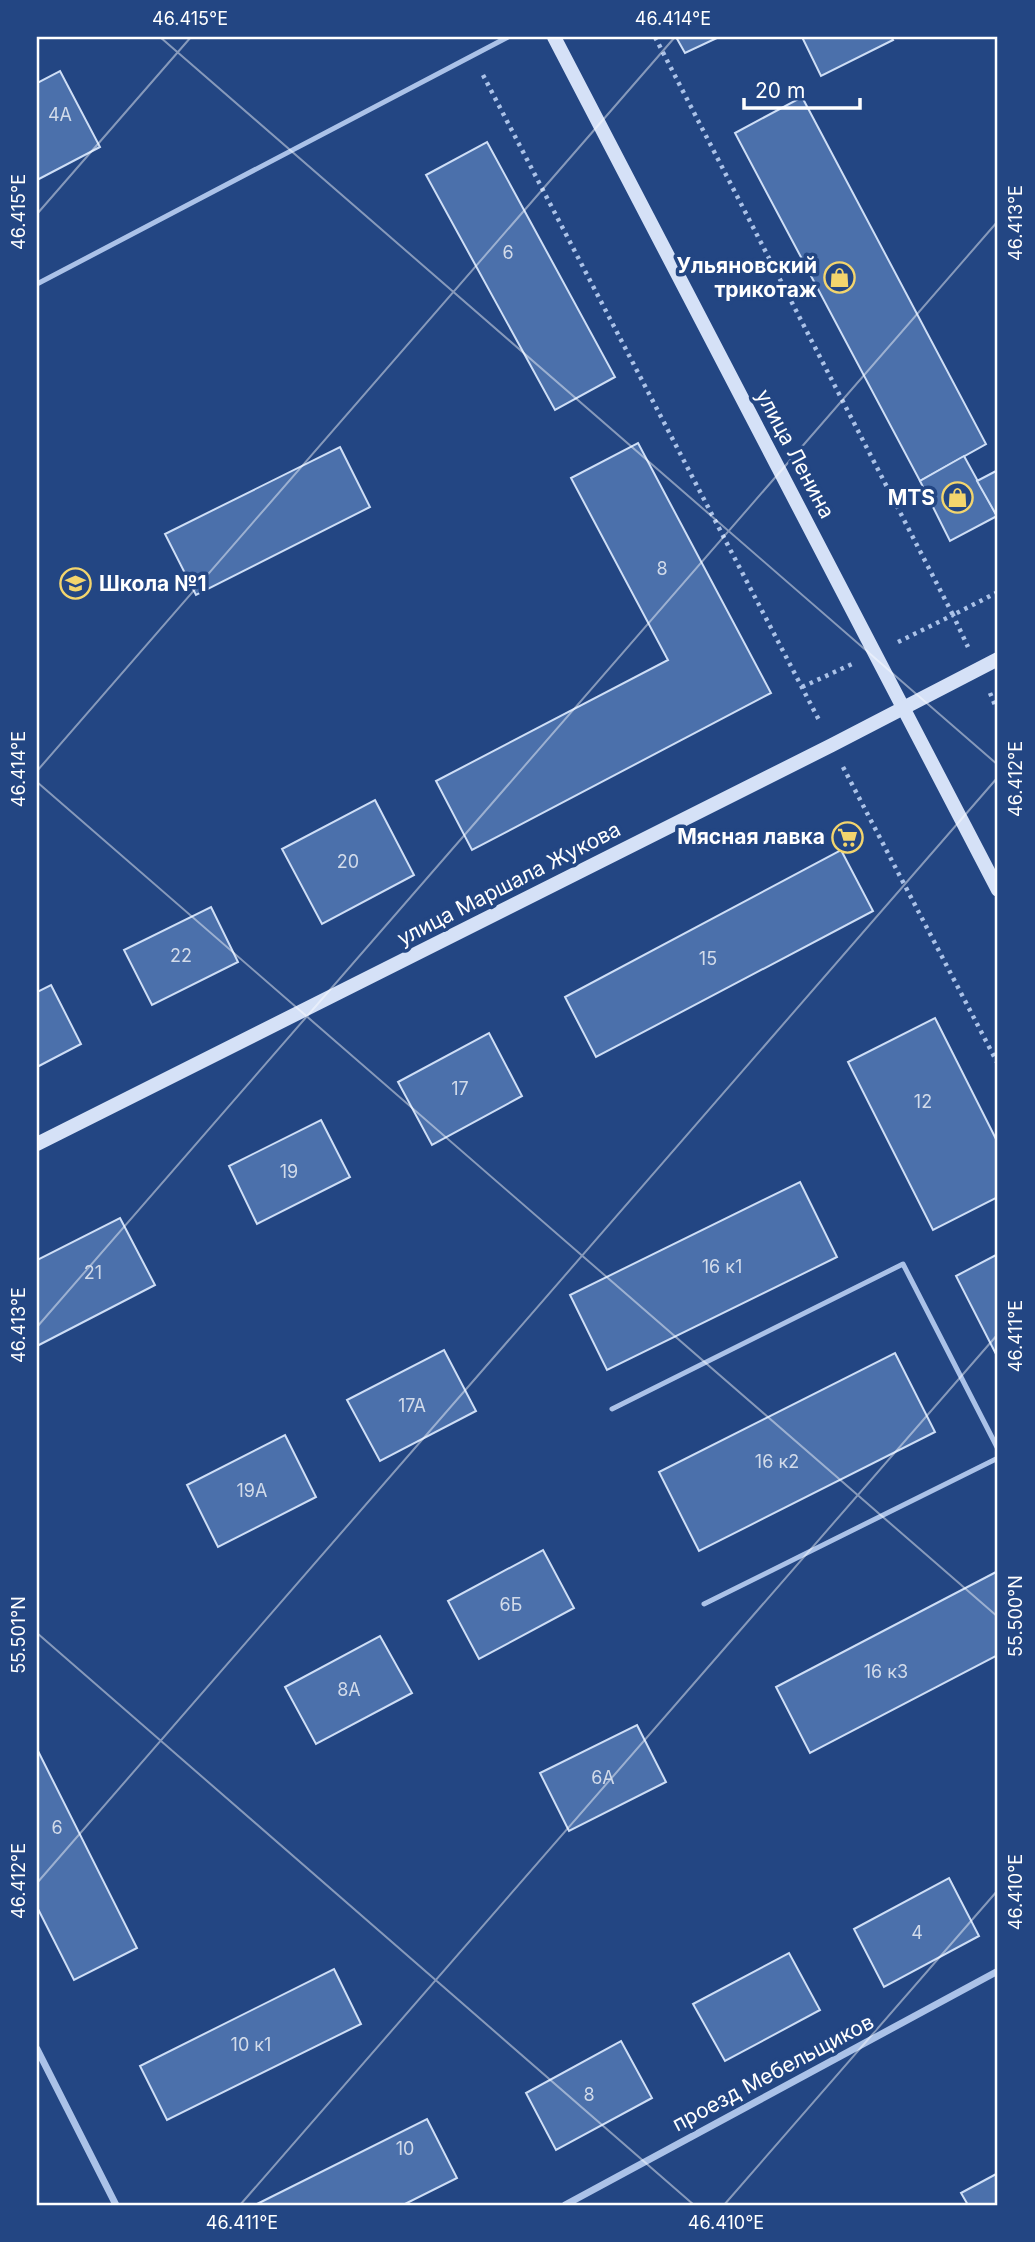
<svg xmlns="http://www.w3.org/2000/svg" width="1035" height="2242" viewBox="0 0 1035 2242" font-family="Inter,sans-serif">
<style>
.building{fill:#4b70ab;stroke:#cedef6;stroke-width:2}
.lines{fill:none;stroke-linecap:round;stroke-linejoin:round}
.path{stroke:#abc2e8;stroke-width:4.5;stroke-dasharray:3.5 5;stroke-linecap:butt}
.lane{stroke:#abc2e8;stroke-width:5}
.street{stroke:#abc2e8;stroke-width:7}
.secondary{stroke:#d5e1f7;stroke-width:14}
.ticks{fill:none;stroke:#fff;stroke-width:2;stroke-opacity:0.45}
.labels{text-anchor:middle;stroke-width:7;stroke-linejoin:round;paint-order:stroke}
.number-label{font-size:18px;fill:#d2dbea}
.poi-label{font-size:21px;font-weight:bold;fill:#fff;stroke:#234683;text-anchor:end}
.street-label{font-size:21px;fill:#fff;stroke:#234683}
.neatline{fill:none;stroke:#fff;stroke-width:2.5}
.ticks-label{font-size:18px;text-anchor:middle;fill:#fff}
</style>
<rect width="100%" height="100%" fill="#234683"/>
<g class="building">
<polygon points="676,37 719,37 685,53"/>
<polygon points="802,37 891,37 893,40 821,76"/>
<polygon points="60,71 100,147 37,180 37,83"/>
<polygon points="802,97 986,444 920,481 735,133"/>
<polygon points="487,142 615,377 555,410 426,175"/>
<polygon points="638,443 771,693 472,850 436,781 668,660 571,478"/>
<polygon points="340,447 370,507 196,595 165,534"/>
<polygon points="964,456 997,516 950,541 920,481"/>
<polygon points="998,470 998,518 977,481"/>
<polygon points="375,800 414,875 322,924 282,849"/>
<polygon points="841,850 873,911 596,1057 565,997"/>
<polygon points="211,907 238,962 152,1005 124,950"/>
<polygon points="51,985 81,1044 37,1067 37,992"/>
<polygon points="935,1018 998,1143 998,1197 933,1230 848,1062"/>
<polygon points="489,1033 522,1096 432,1145 398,1082"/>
<polygon points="321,1120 350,1177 257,1224 229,1166"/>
<polygon points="800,1182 837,1257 607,1370 570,1295"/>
<polygon points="120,1218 155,1285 37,1346 37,1260"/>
<polygon points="998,1254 998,1358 956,1276"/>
<polygon points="444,1350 476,1411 380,1461 347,1400"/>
<polygon points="895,1353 935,1432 699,1551 659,1472"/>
<polygon points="285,1435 316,1497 218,1547 187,1485"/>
<polygon points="543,1550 574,1608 479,1659 448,1601"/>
<polygon points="998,1571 998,1655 810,1753 776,1687"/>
<polygon points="380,1636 412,1693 316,1744 285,1687"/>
<polygon points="637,1725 666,1782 569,1831 540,1773"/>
<polygon points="37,1749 137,1948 74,1980 37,1907"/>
<polygon points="949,1878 979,1936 884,1987 854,1929"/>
<polygon points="789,1953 820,2010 725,2061 693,2004"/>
<polygon points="334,1969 361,2024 167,2120 140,2066"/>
<polygon points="621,2041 652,2098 556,2150 526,2093"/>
<polygon points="427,2119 457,2178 403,2205 255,2205"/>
<polygon points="998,2173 998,2205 968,2205 961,2193"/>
</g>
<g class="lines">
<g class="path">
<polyline points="655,37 953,615 998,592"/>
<polyline points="483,75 820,722"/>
<polyline points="898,642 953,615 968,647"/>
<polyline points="802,687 852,664"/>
<polyline points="990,693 995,705"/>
<polyline points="998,703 995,705 998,711"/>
<polyline points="843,767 998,1064"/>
</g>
<g class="lane">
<polyline points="37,284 508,37"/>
<polyline points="612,1409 903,1264 998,1449"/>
<polyline points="704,1604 998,1458"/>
</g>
<g class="street">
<polyline points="37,2049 116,2205"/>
<polyline points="565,2205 998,1971"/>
</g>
<g class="secondary">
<polyline points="554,37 998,890"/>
<polyline points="37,1144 832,745 998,659"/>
</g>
</g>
<path class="ticks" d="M160 37 998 765M37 214 191 37M37 771 675 37M37 782 998 1617M37 1327 998 221M37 1633 694 2205M37 1883 998 777M240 2205 998 1334M724 2205 998 1890"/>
<defs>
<symbol id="shop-ring" viewBox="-11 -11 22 22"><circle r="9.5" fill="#234683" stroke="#f3d56d" stroke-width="1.5"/><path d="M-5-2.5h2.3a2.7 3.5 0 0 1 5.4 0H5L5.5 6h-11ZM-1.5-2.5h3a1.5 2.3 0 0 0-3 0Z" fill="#f3d56d"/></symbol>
<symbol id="school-ring" viewBox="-11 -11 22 22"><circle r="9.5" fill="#234683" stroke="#f3d56d" stroke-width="1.5"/><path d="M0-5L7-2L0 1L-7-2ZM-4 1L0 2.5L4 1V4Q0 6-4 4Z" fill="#f3d56d"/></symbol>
<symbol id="supermarket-ring" viewBox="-11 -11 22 22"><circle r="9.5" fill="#234683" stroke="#f3d56d" stroke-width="1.5"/><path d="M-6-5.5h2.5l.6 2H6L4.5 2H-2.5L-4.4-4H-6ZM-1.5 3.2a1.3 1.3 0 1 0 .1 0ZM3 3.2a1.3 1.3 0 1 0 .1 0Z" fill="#f3d56d"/></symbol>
</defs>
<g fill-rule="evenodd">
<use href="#shop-ring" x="822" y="260" width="35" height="35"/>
<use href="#shop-ring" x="940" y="480" width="35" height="35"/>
<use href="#school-ring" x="58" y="566" width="35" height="35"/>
<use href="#supermarket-ring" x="830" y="820" width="35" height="35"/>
</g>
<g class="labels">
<g class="number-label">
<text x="60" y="121">4А</text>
<text x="508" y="259">6</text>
<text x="662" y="575">8</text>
<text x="348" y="868">20</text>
<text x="181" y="962">22</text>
<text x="708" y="965">15</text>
<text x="460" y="1095">17</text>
<text x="923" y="1108">12</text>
<text x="289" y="1178">19</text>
<text x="722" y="1273">16 к1</text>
<text x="93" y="1279">21</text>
<text x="412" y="1412">17А</text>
<text x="777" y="1468">16 к2</text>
<text x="252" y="1497">19А</text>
<text x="511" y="1611">6Б</text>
<text x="886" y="1678">16 к3</text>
<text x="349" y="1696">8А</text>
<text x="603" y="1784">6А</text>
<text x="57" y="1834">6</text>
<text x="917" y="1939">4</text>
<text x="251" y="2051">10 к1</text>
<text x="589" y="2101">8</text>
<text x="405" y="2155">10</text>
</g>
<g class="poi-label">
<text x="817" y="273">Ульяновский<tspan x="817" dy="24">трикотаж</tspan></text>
<text x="935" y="505">MTS</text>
<text x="99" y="591" text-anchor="start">Школа №1</text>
<text x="825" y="844">Мясная лавка</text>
</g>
<g class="street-label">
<text transform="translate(795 454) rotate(62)" y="7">улица Ленина</text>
<text transform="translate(509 884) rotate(-27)" y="7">улица Маршала Жукова</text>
<text transform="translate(773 2073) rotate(-28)" y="7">проезд Мебельщиков</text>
</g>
</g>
<rect width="1035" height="2242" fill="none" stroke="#234683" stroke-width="77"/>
<path d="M744 98v10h116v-10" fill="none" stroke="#ffffff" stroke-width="3.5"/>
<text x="755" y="98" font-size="21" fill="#ffffff" stroke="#234683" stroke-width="5" paint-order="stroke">20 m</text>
<rect x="38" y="38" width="958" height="2166" class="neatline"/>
<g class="ticks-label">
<text x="190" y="25">46.415°E</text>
<text x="673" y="25">46.414°E</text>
<text transform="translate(19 212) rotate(-90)" y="6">46.415°E</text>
<text transform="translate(1016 223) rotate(-90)" y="6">46.413°E</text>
<text transform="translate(19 769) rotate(-90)" y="6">46.414°E</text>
<text transform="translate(1016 779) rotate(-90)" y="6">46.412°E</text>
<text transform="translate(19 1325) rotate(-90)" y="6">46.413°E</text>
<text transform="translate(1016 1336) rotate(-90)" y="6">46.411°E</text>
<text transform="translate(1016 1616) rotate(-90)" y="6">55.500°N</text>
<text transform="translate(19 1635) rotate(-90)" y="6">55.501°N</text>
<text transform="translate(19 1881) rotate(-90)" y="6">46.412°E</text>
<text transform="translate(1016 1892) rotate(-90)" y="6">46.410°E</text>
<text x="242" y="2229">46.411°E</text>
<text x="726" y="2229">46.410°E</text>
</g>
</svg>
